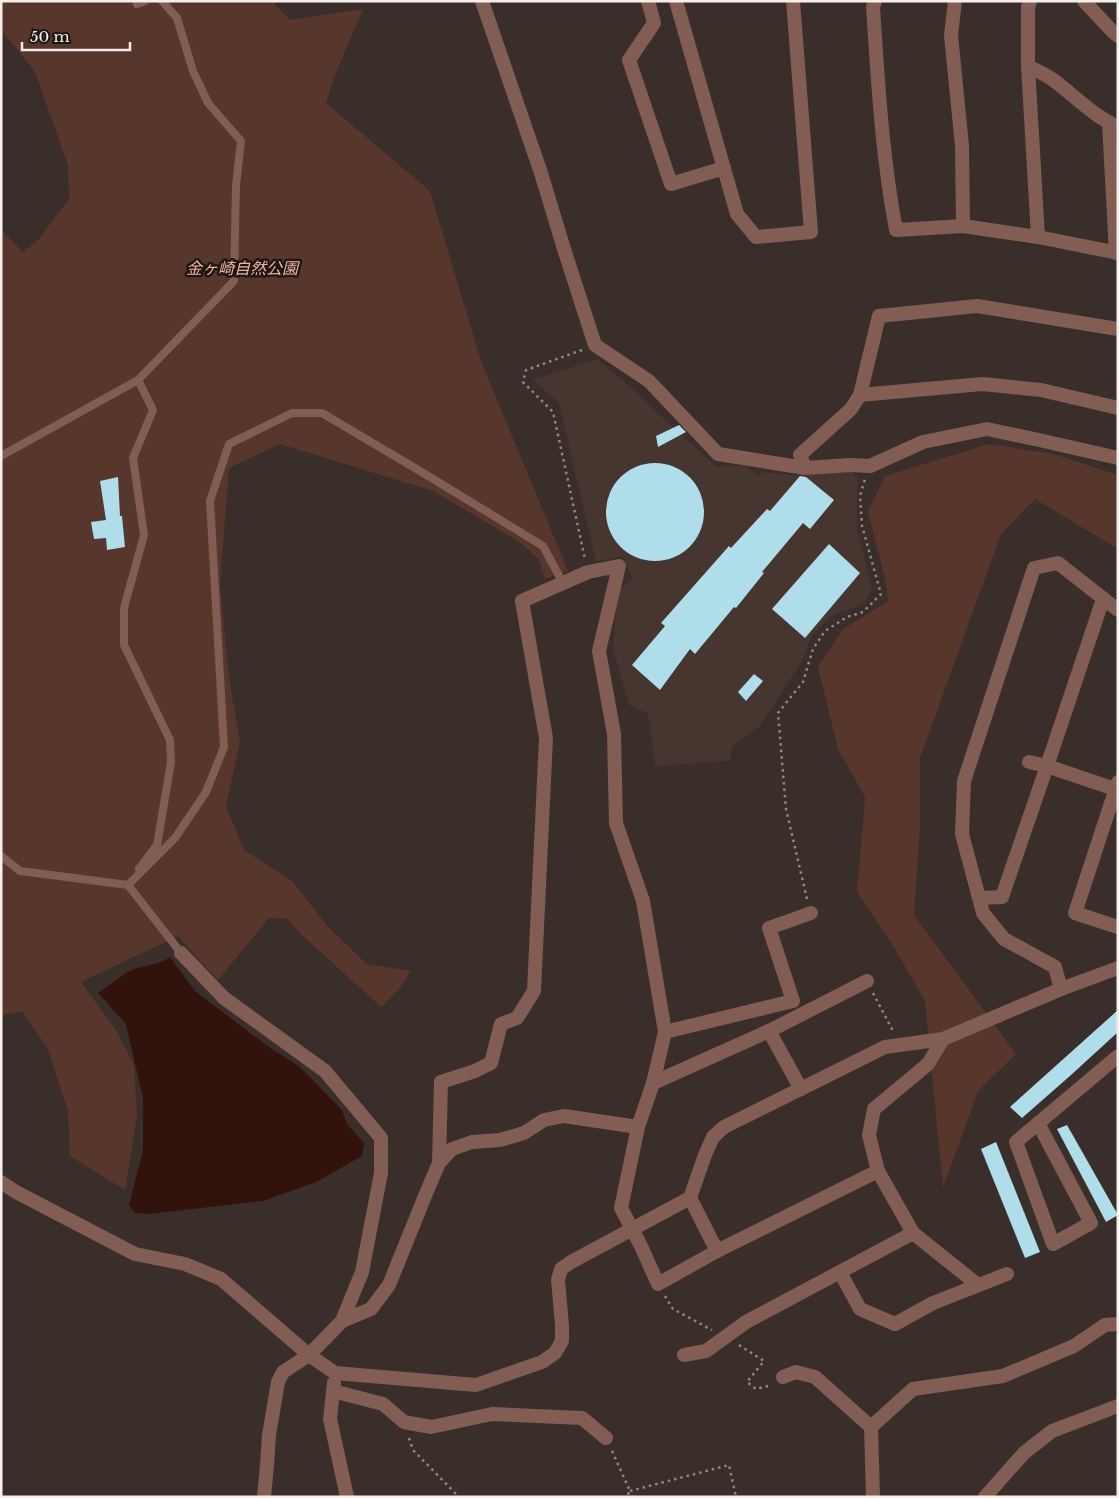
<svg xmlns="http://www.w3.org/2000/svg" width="1119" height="1498" viewBox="0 0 1119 1498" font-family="'Libre Baskerville','Noto Sans JP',serif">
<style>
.built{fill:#47352f}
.green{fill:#57362c}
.water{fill:#31130b}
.building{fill:#afddea}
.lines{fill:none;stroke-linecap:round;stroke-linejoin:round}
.path{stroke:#918784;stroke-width:2.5;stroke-dasharray:2.5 4;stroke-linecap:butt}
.service{stroke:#815d53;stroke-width:8}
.minor{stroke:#815d53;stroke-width:14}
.labels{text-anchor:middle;stroke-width:5;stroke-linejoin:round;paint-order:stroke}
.park-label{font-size:16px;font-style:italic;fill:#f4b3a0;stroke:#1d1816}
</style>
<rect width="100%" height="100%" fill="#3a2e2a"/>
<polygon class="built" points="597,359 634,390 665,420 717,467 745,465 759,476 763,472 798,476 851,470 857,478 857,530 872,587 865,603 831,616 812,635 802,661 759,727 733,746 730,761 655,766 648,713 629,705 613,648 616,611 620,588 633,579 622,556 596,562 559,403 532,380"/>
<g class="green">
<polygon points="1,1 272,1 290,20 363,9 333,80 326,103 430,191 481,361 568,571 545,579 539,559 518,541 433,491 280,444 229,468 220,584 229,678 240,743 226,806 244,850 293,882 328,927 367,964 411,971 399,989 381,1007 303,936 286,918 269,918 218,980 199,960 178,936 81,982 116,1030 134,1065 137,1116 125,1190 70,1156 68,1111 48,1049 22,1011 1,1015 1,230 23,252 38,240 69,199 68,165 35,72 1,29"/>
<polygon points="989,444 1053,454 1118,475 1118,549 1035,499 1001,534 920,758 920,826 914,915 1016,1054 978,1091 943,1188 925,1001 892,944 857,892 865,797 838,749 818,667 842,630 888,601 885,579 868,512 885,476"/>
</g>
<path class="water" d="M170 957 195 991 266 1045 300 1067 342 1110 347 1124 364 1143 362 1156 316 1182 263 1201 148 1214 135 1213 129 1205 143 1150V1098L126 1024 98 993C109 986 121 975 132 970 145 965 159 965 170 957Z"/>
<g class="building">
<polygon points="679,425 686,432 658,447 656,436"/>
<circle cx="655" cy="512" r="49"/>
<polygon points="800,476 806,477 834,500 810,529 803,523 762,572 764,573 736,608 734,607 695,654 690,649 660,690 632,665 665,626 661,623 729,546 731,548 767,509 770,511"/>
<polygon points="118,477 120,516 122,516 125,547 107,550 106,538 94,539 91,522 106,520 100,481"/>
<polygon points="829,544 860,573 805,638 772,609"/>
<polygon points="754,674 763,681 746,701 738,692"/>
<polygon points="1118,1010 1118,1032 1071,1075 1022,1118 1010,1107"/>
<polygon points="1067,1125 1118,1215 1106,1222 1057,1129"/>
<polygon points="996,1142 1040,1252 1025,1258 981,1149"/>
</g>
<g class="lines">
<g class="path">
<polyline points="582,350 526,370 523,382 553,412 585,559"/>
<polyline points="807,899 786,809 778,713 803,682 813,649 825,631 847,617 863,612 881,594 862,526 860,496 865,479"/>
<polyline points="873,993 894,1033"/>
<polyline points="665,1296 673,1309 712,1330"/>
<polyline points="739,1345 764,1361 747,1382 756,1389 772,1385"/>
<polyline points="409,1438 413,1450 459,1497"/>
<polyline points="612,1451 630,1491 626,1497"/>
<polyline points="630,1491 729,1465 736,1497"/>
</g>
<g class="service">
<polyline points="137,4 145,1"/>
<polyline points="138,380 234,281 236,185 241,141 208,103 193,71 177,18 162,1"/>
<polyline points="1,456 138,380 153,410 133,458 144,535 124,608 124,645 170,740 171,762 157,845 139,869"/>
<polyline points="1,856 20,871 128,885 181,953"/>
<polyline points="128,885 175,838 206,792 224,747 210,501 229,444 292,413 322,413 425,474 543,546 563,583"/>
</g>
<g class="minor">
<polyline points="482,1 541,173 564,249 595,345 649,381 718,454 805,468 850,465 870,466 923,442 987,429 1039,440 1118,458"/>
<polyline points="648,1 654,23 629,60 671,184 724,168"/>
<polyline points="676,1 737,214 756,237 811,232 793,1"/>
<path d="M875 1 873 7C878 82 882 156 896 230L963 226 1038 237 1118 253"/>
<polyline points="955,1 951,35 962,146 963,226"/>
<path d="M1030 1 1028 7V66C1036 70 1044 74 1052 79 1074 95 1093 116 1118 127"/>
<polyline points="1084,1 1113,32 1118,36"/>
<polyline points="1028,66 1038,237"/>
<polyline points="1109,123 1116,253"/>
<polyline points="1118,329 977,306 879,316 860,395 982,384 1041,390 1118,408"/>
<polyline points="805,468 800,455 851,409 860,395"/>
<polyline points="1029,762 1047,766 1118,790"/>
<polyline points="1118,782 1075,913 1118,927"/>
<polyline points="979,898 1002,897 1047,766 1103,599"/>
<polyline points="181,953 224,998 325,1071 381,1138 381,1173 362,1272 342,1321 309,1355 283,1372 278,1382 269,1435 267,1465 264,1497"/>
<polyline points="1061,989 1055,967 1004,939 983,913 962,834 964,781 1034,568 1058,563 1118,610"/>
<polyline points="769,1031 801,1089"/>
<polyline points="665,1032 793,1001 769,928 811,913"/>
<polyline points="943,1039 928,1064 874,1109 869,1135 878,1171 913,1233 978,1285"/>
<polyline points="653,1083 769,1031 867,981"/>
<polyline points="1038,1123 1091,1223 1053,1244 1016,1142 1118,1056"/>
<polyline points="439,1163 441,1082 475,1071 491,1063 501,1024 517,1018 534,991 546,738 522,601 588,572 619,566 599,651 614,734 616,823 643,901 665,1032 653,1083 638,1127 621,1208 641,1246 658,1284 717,1251 878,1171"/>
<polyline points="1,1182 16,1192 135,1254 185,1264 221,1279 309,1355 335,1373 476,1385 542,1362 555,1353 562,1341 562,1325 558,1280 561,1269 571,1262 690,1198 705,1155 713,1137 724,1127 885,1047 943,1039 1061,989 1118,968"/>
<polyline points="690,1198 717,1251"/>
<polyline points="840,1272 860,1309 895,1324 933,1303 1007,1274"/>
<polyline points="342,1321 371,1309 389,1285 427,1191 439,1163 452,1149 472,1142 500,1140 524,1133 544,1120 564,1116 638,1127"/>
<polyline points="684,1355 706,1351 746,1322 913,1233"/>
<polyline points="783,1377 796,1372 815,1377 871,1427"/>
<polyline points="334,1383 330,1419 347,1497"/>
<polyline points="333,1391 383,1404 404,1422 431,1427 492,1414 582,1418 606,1438"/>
<polyline points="873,1497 871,1427 913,1389 1003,1376 1074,1346 1105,1325 1118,1324"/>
<polyline points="985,1497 1024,1453 1052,1431 1118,1406"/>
</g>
</g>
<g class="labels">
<g class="park-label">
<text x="242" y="274">金ヶ崎自然公園</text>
</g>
</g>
<rect width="1119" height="1498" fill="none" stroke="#f7efec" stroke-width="5"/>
<path d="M22 42v8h108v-8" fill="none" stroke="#f7efec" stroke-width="2.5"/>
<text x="30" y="42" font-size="15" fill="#f7efec" stroke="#1d1816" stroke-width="4" paint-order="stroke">50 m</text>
</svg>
